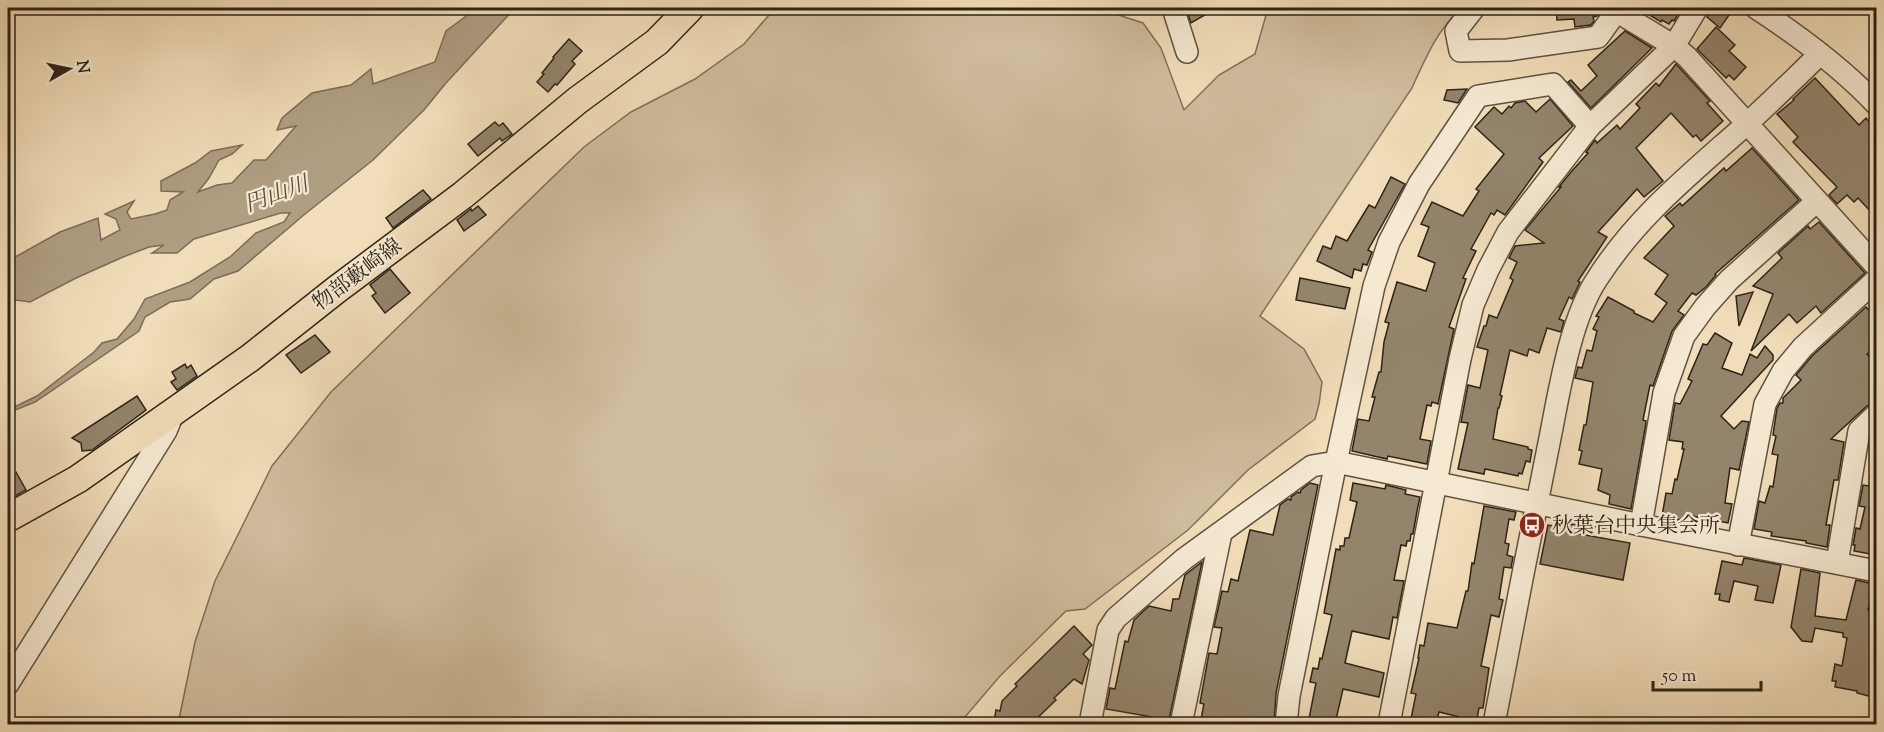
<svg xmlns="http://www.w3.org/2000/svg" width="1884" height="732" viewBox="0 0 1884 732" font-family="'Sorts Mill Goudy','Noto Serif JP',serif">
<style>
.green{fill:#d0bd9d;stroke:#7f705a;stroke-width:1.5}
.water{fill:#af9e82;stroke:#7b6d57;stroke-width:1.5}
.building{fill:#93846b;stroke:#2e2317;stroke-width:1.5}
.lines{fill:none;stroke-linecap:round;stroke-linejoin:round}
.minor-casing{stroke:#5f5240;stroke-width:24}
.major-casing{stroke:#2e2317;stroke-width:30}
.minor{stroke:#f6e9d2;stroke-width:21}
.major{stroke:#f1ddb9;stroke-width:27}
.labels{text-anchor:middle;stroke-width:4.5;stroke-linejoin:round;paint-order:stroke}
.street-label{font-size:21px;fill:#2e2317;stroke:#f6e9d2}
.poi-label{font-size:21px;fill:#2e2317;stroke:#f6e9d2;text-anchor:start}
.water-label{font-size:22px;font-style:italic;fill:#5b4e3c;stroke:#f6e9d2}
</style>
<rect width="100%" height="100%" fill="#f1ddb9"/>
<filter id="stains"><feTurbulence type="fractalNoise" baseFrequency=".00333" numOctaves="4"/><feColorMatrix values="0 0 0 0 .2 0 0 0 0 .09 0 0 0 0 .02 0 0 0 .5 -.17"/></filter>
<radialGradient id="worn" r=".72"><stop offset=".6" stop-color="#630" stop-opacity="0"/><stop offset="1" stop-color="#630" stop-opacity=".3"/></radialGradient>
<path class="green" d="M775 8H1097L1143 23 1161 48 1184 110 1219 75 1255 54 1268 8H1461C1438 29 1425 59 1412 88L1260 316 1304 349 1322 382 1319 404 1315 419 1248 470 1188 530 1085 609 1066 611 1000 676 959 724H178L195 642 215 581 272 466 331 392 584 147 631 112 695 79 744 44Z"/>
<polygon class="water" points="474,8 515,8 446,83 424,110 373,160 305,214 238,271 214,279 190,299 170,302 145,317 139,331 35,402 8,413 8,410 37,396 94,352 102,343 117,339 134,319 145,299 190,282 230,257 256,233 284,222 290,213 281,213 194,239 177,253 152,253 164,245 149,247 123,257 76,278 30,302 16,300 8,306 8,261 60,232 98,218 101,240 120,230 116,219 105,214 134,201 127,212 131,219 155,214 167,210 170,200 183,192 161,191 161,181 195,163 211,151 242,145 232,154 219,160 209,178 198,192 217,185 232,183 254,160 266,160 296,126 277,130 282,118 312,93 351,85 371,69 373,84 435,62 446,31 469,14"/>
<g class="building">
<polygon points="1186,8 1217,8 1191,23"/>
<polygon points="1556,8 1598,8 1599,13 1597,16 1593,17 1594,21 1591,25 1575,27 1574,19 1557,20"/>
<polygon points="1638,8 1682,8 1674,21 1672,20 1669,24 1662,20 1661,22"/>
<polygon points="1710,8 1734,8 1720,28 1707,17"/>
<polygon points="1716,27 1735,45 1729,51 1746,67 1734,80 1729,75 1726,78 1697,49"/>
<polygon points="1625,31 1652,48 1591,108 1568,82 1571,80 1581,91 1597,76 1588,65"/>
<polygon points="569,39 582,51 572,61 575,64 557,85 555,84 548,92 537,82 544,74 542,73 554,58 553,57"/>
<polygon points="1676,64 1710,101 1707,103 1723,121 1701,141 1696,135 1693,137 1671,113 1636,148 1663,181 1644,197 1637,189 1598,232 1607,237 1578,281 1580,282 1572,299 1569,297 1559,319 1564,321 1561,332 1547,328 1539,353 1529,349 1527,356 1510,350 1500,395 1502,396 1499,408 1498,408 1493,439 1528,447 1528,449 1532,450 1530,462 1526,461 1522,474 1519,473 1518,476 1485,469 1484,474 1458,469 1468,423 1461,422 1468,385 1480,388 1488,350 1477,347 1484,326 1486,326 1489,315 1497,318 1513,280 1510,278 1517,262 1509,258 1515,246 1544,243 1525,230 1561,187 1559,187 1571,172 1588,153 1586,152 1595,140 1597,143 1617,125 1620,129 1640,108 1636,104 1656,83 1659,86"/>
<polygon points="1815,78 1859,125 1866,118 1876,130 1876,217 1858,198 1854,202 1847,195 1837,204 1829,195 1837,187 1793,142 1798,137 1777,114 1794,100 1793,99"/>
<polygon points="1467,89 1458,103 1444,100 1447,90"/>
<polygon points="1550,99 1573,126 1539,158 1543,162 1505,215 1497,210 1494,215 1491,213 1471,249 1476,251 1463,278 1466,279 1449,327 1454,329 1438,404 1432,402 1431,406 1427,405 1420,439 1431,441 1427,464 1388,456 1387,459 1352,451 1358,419 1369,421 1375,397 1372,397 1379,372 1381,372 1384,342 1389,323 1385,322 1397,282 1426,291 1435,263 1418,256 1429,227 1421,224 1432,202 1463,216 1479,191 1476,189 1504,154 1475,127 1494,107 1502,114 1509,106 1511,108 1515,103 1525,101 1536,112"/>
<polygon points="495,122 499,126 503,123 512,134 502,141 500,138 478,156 468,144"/>
<polygon points="1752,148 1799,200 1715,274 1716,275 1706,287 1696,295 1692,293 1678,311 1684,315 1672,331 1653,386 1650,385 1643,420 1646,421 1646,423 1631,509 1609,504 1610,495 1598,490 1602,469 1579,464 1582,451 1579,450 1584,425 1586,425 1593,382 1575,378 1578,367 1582,368 1587,350 1592,351 1597,331 1593,329 1599,317 1596,316 1608,297 1634,311 1634,313 1653,322 1667,303 1655,294 1668,275 1644,258 1674,226 1665,216 1680,203 1682,206 1724,168 1726,171"/>
<polygon points="1391,177 1405,184 1368,250 1372,252 1367,265 1363,264 1361,271 1354,269 1352,278 1317,261 1323,246 1331,249 1336,236 1347,241 1369,205 1375,208"/>
<polygon points="423,190 431,199 393,228 386,218"/>
<polygon points="478,206 486,215 464,231 457,220 471,209 472,211"/>
<polygon points="1819,222 1865,273 1821,313 1816,306 1797,323 1789,314 1751,351 1773,294 1753,286 1782,258 1778,253 1808,226 1810,229"/>
<polygon points="390,269 410,293 385,313 372,296 376,293 370,285"/>
<polygon points="1300,278 1350,288 1345,309 1296,300"/>
<polygon points="1753,292 1739,326 1736,296"/>
<polygon points="1866,307 1876,318 1876,346 1867,354 1876,364 1876,403 1867,406 1831,439 1844,442 1838,480 1834,480 1826,525 1830,525 1827,547 1806,543 1806,541 1771,536 1772,532 1754,529 1759,501 1765,503 1770,486 1773,487 1778,455 1772,454 1776,436 1773,435 1777,408 1780,403 1783,403 1783,398 1801,380 1796,375 1812,356"/>
<polygon points="1715,333 1732,343 1722,368 1742,375 1750,354 1757,358 1765,346 1773,355 1773,360 1721,416 1734,429 1742,421 1749,422 1739,470 1730,468 1725,503 1732,504 1728,523 1691,516 1690,522 1662,516 1666,493 1672,494 1675,479 1677,480 1684,449 1682,449 1683,442 1669,440 1675,403 1680,404 1692,381 1688,379 1703,344 1707,345"/>
<polygon points="315,335 330,352 301,373 286,355"/>
<polygon points="185,364 187,368 191,365 197,376 177,390 171,382 176,379 172,372"/>
<polygon points="137,396 146,410 92,450 82,451 81,443 72,438"/>
<polygon points="16,472 26,490 8,500 8,477"/>
<polygon points="1871,476 1876,477 1876,555 1854,551 1855,545 1853,545 1856,528 1860,529 1865,507 1859,506 1863,485 1869,486"/>
<polygon points="1310,483 1318,485 1276,693 1274,724 1209,724 1209,721 1201,719 1204,704 1200,703 1209,653 1217,654 1222,628 1214,627 1222,591 1228,592 1231,579 1238,581 1250,530 1273,535 1280,505 1288,499 1291,500 1291,497 1298,492 1300,493 1301,490"/>
<polygon points="1353,483 1385,489 1386,485 1406,490 1405,494 1420,497 1417,511 1413,534 1411,534 1410,541 1407,541 1406,546 1401,545 1394,580 1404,581 1397,618 1393,617 1389,639 1352,631 1345,663 1384,673 1379,697 1343,689 1335,724 1308,724 1316,683 1310,682 1313,668 1318,669 1320,658 1322,659 1332,615 1324,613 1336,549 1340,550 1340,546 1344,546 1345,538 1349,538 1357,502 1350,500"/>
<polygon points="1484,506 1516,512 1514,520 1509,519 1505,543 1509,544 1507,555 1513,557 1511,568 1504,567 1499,599 1503,600 1499,617 1491,615 1481,666 1489,668 1483,708 1479,708 1476,724 1459,724 1460,717 1439,712 1436,724 1410,724 1416,694 1411,693 1419,658 1418,658 1420,645 1424,646 1428,623 1457,628 1466,591 1468,591 1472,563 1474,564"/>
<polygon points="1561,522 1576,525 1574,533 1630,543 1623,580 1540,564 1548,525 1560,527"/>
<polygon points="1744,558 1781,565 1773,603 1755,600 1758,586 1734,581 1729,602 1719,600 1720,594 1715,594 1722,561 1742,565"/>
<polygon points="1202,562 1169,720 1106,709 1110,688 1115,689 1125,641 1128,642 1134,620 1149,606 1171,611 1173,599 1179,599 1185,575"/>
<polygon points="1801,569 1820,573 1815,616 1846,620 1856,580 1874,584 1868,610 1876,612 1876,698 1857,693 1857,691 1835,687 1836,681 1832,681 1835,664 1842,666 1847,638 1843,637 1843,633 1815,628 1812,642 1802,641 1791,627"/>
<polygon points="1074,626 1092,645 1083,654 1089,660 1082,684 1074,679 1054,698 1056,700 1031,724 1008,724 994,722 996,710 1000,711 1002,701 1017,686 1015,684"/>
</g>
<g class="lines">
<defs>
<g id="minor">
<polyline points="1173,8 1187,52"/>
<polyline points="1474,8 1456,31 1460,51 1508,50 1598,37 1616,12"/>
<polyline points="1611,8 1674,46 1687,57 1876,266"/>
<path d="M1756 8C1799 36 1841 67 1876 104"/>
<polyline points="1641,525 1664,393 1684,336 1705,307 1729,280 1817,201"/>
<polyline points="1738,545 1765,404 1783,371 1803,347 1876,280"/>
<polyline points="1837,563 1859,431 1876,415"/>
<polyline points="8,684 166,431 174,411"/>
<polyline points="1090,724 1108,630 1116,618 1184,559 1312,466 1336,462 1641,525 1876,571"/>
<polyline points="1181,724 1221,533"/>
<polyline points="1286,724 1289,696 1336,462 1374,286 1389,242 1419,184 1478,96 1553,84 1590,126"/>
<polyline points="1389,724 1460,359 1473,305 1488,270 1508,232 1590,126 1674,46 1697,8"/>
<path d="M1494 724C1511 634 1529 543 1547 453 1558 401 1568 323 1597 279 1636 218 1687 177 1741 129 1768 105 1794 79 1820 54"/>
</g>
<polyline id="major" points="8,518 78,479 250,358 336,290 463,195 578,100 657,42 690,8"/>
</defs>
<use href="#minor" class="minor-casing"/>
<use href="#major" class="major-casing"/>
<use href="#minor" class="minor"/>
<use href="#major" class="major"/>
</g>
<defs>
<symbol id="bus-disc" viewBox="-11 -11 22 22"><circle r="9.5" fill="#8f2418" stroke="#f6e9d2"/><path d="M-5-6H5V4H4V6H2V4H-2V6H-4V4H-5ZM-3.5-4V0h7V-4ZM-3.5 1.2v1.5H-2V1.2ZM2 1.2v1.5H3.5V1.2Z" fill="#fff"/></symbol>
</defs>
<g fill-rule="evenodd">
<use href="#bus-disc" x="1517" y="510" width="30" height="30"/>
</g>
<g class="labels">
<g class="street-label">
<text transform="translate(357 274) rotate(-37)" y="7">物部藪崎線</text>
</g>
<g class="poi-label">
<text x="1552" y="532">秋葉台中央集会所</text>
</g>
<g class="water-label">
<text transform="translate(276 193) rotate(-20)" y="8">円山川</text>
</g>
</g>
<rect width="1884" height="732" fill="none" stroke="#f1ddb9" stroke-width="30"/>
<rect x="9" y="9" width="1866" height="714" fill="none" stroke="#2e2317" stroke-width="3"/>
<rect x="15" y="15" width="1854" height="702" fill="none" stroke="#2e2317" stroke-width="1.5"/>
<g transform="translate(69 69) rotate(81)" stroke="#f6e9d2" stroke-width="4.5" paint-order="stroke">
<path d="M0-4.5L10 22L0 15L-10 22Z" fill="#2e2317"/>
<text y="-9" font-size="16" font-weight="bold" text-anchor="middle" fill="#2e2317">N</text>
</g>
<path d="M1653 681v9h108v-9" fill="none" stroke="#2e2317" stroke-width="3"/>
<text x="1662" y="681" font-size="18" fill="#2e2317" stroke="#f6e9d2" stroke-width="4.5" paint-order="stroke">50 m</text>
<rect width="100%" height="100%" filter="url(#stains)"/>
<rect width="100%" height="100%" fill="url(#worn)"/>
</svg>
